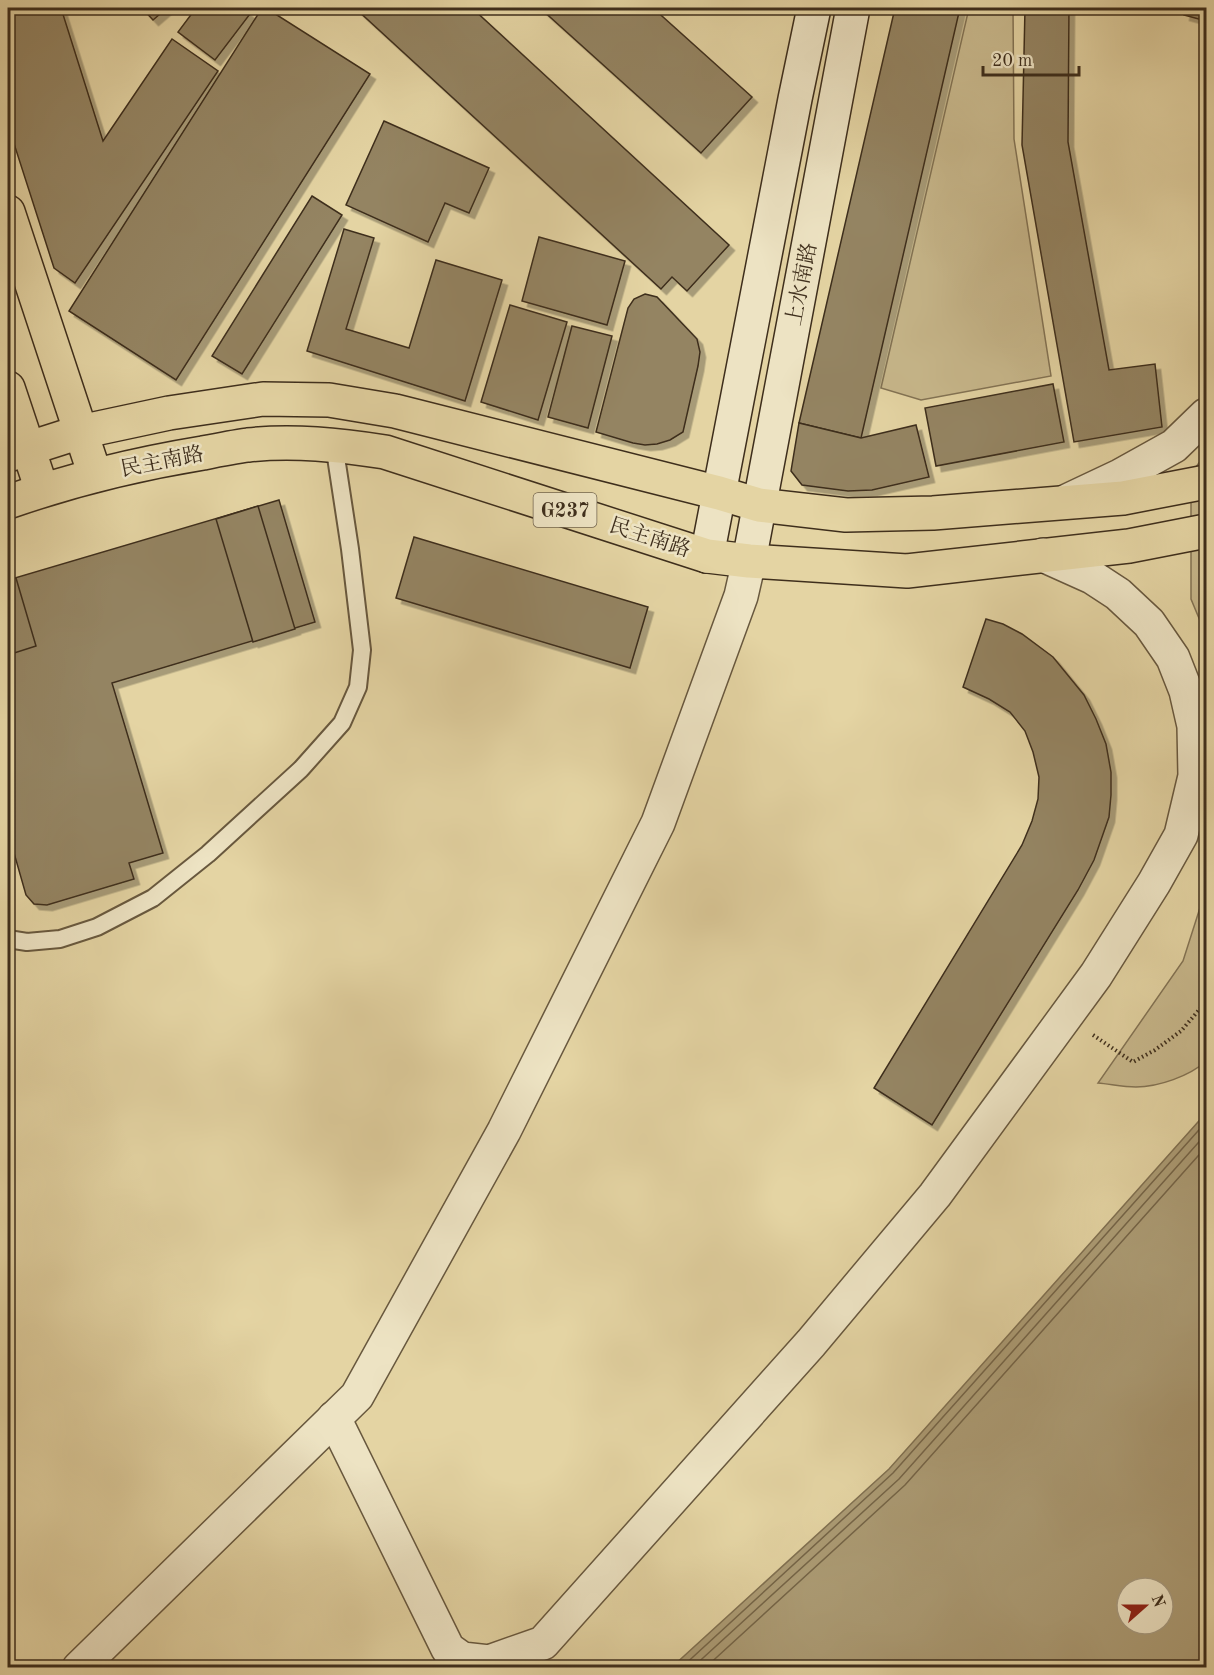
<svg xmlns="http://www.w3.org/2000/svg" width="1214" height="1675" viewBox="0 0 1214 1675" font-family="'Old Standard TT','Noto Serif SC',serif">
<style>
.green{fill:#c8b88c;stroke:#837354;stroke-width:1.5}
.water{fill:#ac9c75;stroke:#807051;stroke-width:1.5;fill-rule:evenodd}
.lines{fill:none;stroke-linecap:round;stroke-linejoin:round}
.shore{stroke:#756548;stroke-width:1.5}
.building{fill:#948462;stroke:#3e2e1c;stroke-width:1.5;filter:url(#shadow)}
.service-casing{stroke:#68583e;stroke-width:20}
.minor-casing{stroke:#68583e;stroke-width:36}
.secondary-casing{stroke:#3e2e1c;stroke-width:36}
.primary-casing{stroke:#3e2e1c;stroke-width:36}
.trunk-casing{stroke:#3e2e1c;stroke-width:36}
.path{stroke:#3e2e1c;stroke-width:4;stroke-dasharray:1.5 3;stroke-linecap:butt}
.service{stroke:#ede3c3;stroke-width:16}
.minor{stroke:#ede3c3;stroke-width:33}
.secondary{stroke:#ede3c3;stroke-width:33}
.primary{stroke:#e4d4a3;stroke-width:33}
.trunk{stroke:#e4d4a3;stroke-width:33}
.labels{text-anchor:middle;stroke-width:5;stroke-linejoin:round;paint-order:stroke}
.shield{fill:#ede3c3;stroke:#72644e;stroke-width:1.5}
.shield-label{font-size:20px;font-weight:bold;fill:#3e2e1c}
.street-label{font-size:21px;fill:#3e2e1c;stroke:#ede3c3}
</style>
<defs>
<filter id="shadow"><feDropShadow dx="5.5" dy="5.5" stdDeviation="0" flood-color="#0004"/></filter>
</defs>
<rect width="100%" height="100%" fill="#e4d4a3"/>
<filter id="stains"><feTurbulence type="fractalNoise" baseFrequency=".00333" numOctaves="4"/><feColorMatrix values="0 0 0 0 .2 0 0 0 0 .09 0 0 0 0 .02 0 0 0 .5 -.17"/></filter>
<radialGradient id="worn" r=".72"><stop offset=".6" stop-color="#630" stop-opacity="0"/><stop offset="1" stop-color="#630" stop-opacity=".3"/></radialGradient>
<g class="green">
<polygon points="969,8 1013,8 1014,139 1051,376 921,400 881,388"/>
<polygon points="1206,453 1206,635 1191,599 1191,474"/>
<path d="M1206 889V1061C1190 1076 1158 1087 1136 1087 1123 1087 1110 1084 1098 1083L1183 961Z"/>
</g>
<path class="water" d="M1206 1113V1667H672L889 1469ZM1127 1588H1163V1624H1127Z"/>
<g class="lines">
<g class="shore">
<polyline points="681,1668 893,1473 1206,1122"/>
<polyline points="692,1668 899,1479 1206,1134"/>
<polyline points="705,1668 905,1485 1206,1147"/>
</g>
</g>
<g class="building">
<polygon points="8,8 61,8 103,141 172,39 218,71 75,283 54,268 8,125"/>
<polygon points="142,8 167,8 153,20"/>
<polygon points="196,8 242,8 250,14 215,60 178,32"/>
<polygon points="262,8 266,8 370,74 176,380 69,311"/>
<polygon points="355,8 472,8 729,245 687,291 672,277 661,289"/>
<polygon points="540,8 653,8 752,97 701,153"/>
<polygon points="895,8 960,8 861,438 799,423"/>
<polygon points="1025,8 1069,8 1068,142 1109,370 1155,364 1162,427 1074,442 1022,145"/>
<polygon points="1186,8 1206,8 1206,21 1184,15"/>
<polygon points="384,121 489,168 469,213 445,203 428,242 346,205"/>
<polygon points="312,196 342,215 242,374 212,356"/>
<polygon points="344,229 374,238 346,329 409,348 436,260 502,280 465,401 307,351"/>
<polygon points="539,237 625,261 607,325 522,301"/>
<polygon points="645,294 657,297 697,339 700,352 698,366 683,432 670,440 657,444 645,445 633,443 596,432 628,308 634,299"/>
<polygon points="510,305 567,322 538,420 481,402"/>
<polygon points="572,326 612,336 588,428 548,417"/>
<polygon points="1053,384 1064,442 936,466 925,408"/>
<polygon points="799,423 861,438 916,425 929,477 872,490 848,491 802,485 791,471"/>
<polygon points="279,500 315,622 112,683 163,853 129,863 134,879 47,905 34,904 26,895 8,832 8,580"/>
<polygon points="258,506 295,629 253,642 216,519"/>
<polygon points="414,537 648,607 630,668 396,598"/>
<polygon points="16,578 36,646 8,655 8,580"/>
<polygon points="986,619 1003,624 1022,634 1053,657 1084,695 1096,719 1106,744 1111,772 1111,795 1109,817 1094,860 1078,890 932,1125 874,1088 1022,845 1032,821 1038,799 1039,777 1033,752 1025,731 1010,712 989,699 963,687"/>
</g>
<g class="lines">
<defs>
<polyline id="service" points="8,939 27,942 60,939 97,927 153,898 208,854 301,769 342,723 358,687 362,650 350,549 334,444"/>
<g id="minor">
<polyline points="1067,501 1120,476 1174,446 1206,415"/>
<polyline points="334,1418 448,1649 462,1659 489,1662 543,1643 811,1343 935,1195 1096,975 1154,883 1181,835 1195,776 1194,726 1186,691 1173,658 1149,623 1118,594 1092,577 1043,555"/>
<polyline points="79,1668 357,1396 504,1131 658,823 741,596 749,561"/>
</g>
<g id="secondary">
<polyline points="707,556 795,99 814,8"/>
<polyline points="749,561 853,8"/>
</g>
<g id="primary">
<polyline points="8,212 95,475"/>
<polyline points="8,388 42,490"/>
</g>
<g id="trunk">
<polyline points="8,455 80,432 169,413 263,399 329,400 395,411 719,493 759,505 846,515 933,513 1123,498 1206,482"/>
<path d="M8 502C71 480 136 464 203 453 218 450 233 447 248 445 294 440 339 445 385 452L707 556 749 561 907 571 1129 546 1206 531"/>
</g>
</defs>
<use href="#service" class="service-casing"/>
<use href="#minor" class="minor-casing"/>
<use href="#secondary" class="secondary-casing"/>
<use href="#primary" class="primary-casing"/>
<use href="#trunk" class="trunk-casing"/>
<polyline class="path" points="1093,1035 1133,1062 1155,1050 1181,1031 1205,1003 1206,999"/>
<use href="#service" class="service"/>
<use href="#minor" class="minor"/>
<use href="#secondary" class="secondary"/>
<use href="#primary" class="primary"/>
<use href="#trunk" class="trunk"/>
</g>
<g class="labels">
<rect class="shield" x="533.5" y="493" width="63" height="34" rx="4.5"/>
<g class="shield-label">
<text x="565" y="517">G237</text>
</g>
<g class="street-label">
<text transform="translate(801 284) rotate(-79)" y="7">上水南路</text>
<text transform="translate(162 461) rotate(-11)" y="7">民主南路</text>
<text transform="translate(650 537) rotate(18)" y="7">民主南路</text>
</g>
</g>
<rect width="1214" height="1675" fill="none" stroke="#e4d4a3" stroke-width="30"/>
<rect x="9" y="9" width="1196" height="1657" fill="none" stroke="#3e2e1c" stroke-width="3"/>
<rect x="15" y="15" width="1184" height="1645" fill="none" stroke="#3e2e1c" stroke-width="1.5"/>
<g transform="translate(1145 1606) rotate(69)"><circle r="28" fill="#ede3c3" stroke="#a79b80" stroke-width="1.5"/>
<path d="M0-4.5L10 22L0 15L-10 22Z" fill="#8f2418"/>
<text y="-9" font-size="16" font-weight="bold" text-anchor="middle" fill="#3e2e1c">N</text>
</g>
<path d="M983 66v9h96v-9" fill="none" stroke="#3e2e1c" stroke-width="3"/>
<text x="992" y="66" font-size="18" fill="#3e2e1c" stroke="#ede3c3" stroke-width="4.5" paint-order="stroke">20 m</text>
<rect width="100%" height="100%" filter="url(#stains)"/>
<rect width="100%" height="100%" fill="url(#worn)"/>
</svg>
